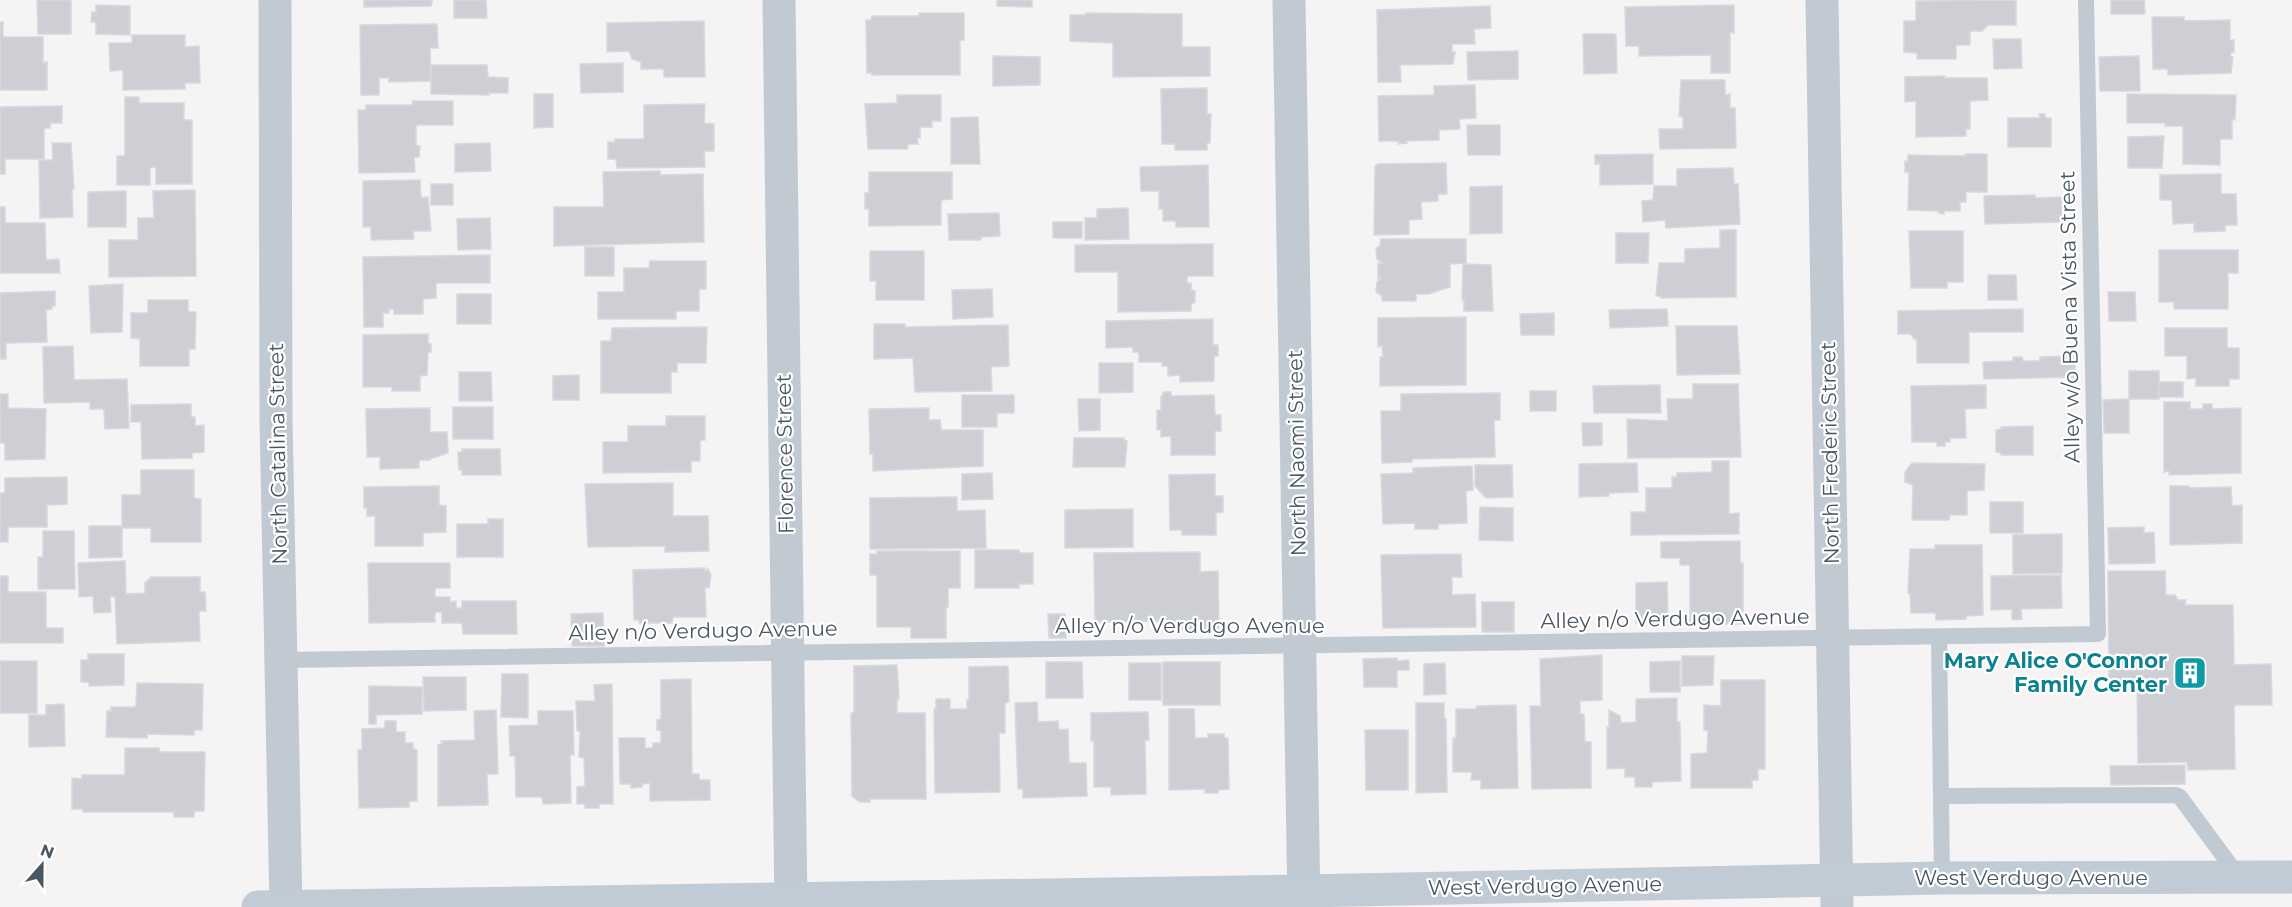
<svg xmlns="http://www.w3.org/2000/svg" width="2292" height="907" viewBox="0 0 2292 907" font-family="Montserrat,sans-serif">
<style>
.building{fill:#cdcfd5;stroke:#d7d9de;stroke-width:1.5}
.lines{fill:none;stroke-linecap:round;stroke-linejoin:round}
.service{stroke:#c1cad2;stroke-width:16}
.minor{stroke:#c1cad2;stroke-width:33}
.secondary{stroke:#c1cbd6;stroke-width:33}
.labels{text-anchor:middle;stroke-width:4.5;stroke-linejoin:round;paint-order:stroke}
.street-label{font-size:21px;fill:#4a5661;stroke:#fff}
.culture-label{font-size:21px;font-weight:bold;fill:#0d838f;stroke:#fff;text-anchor:end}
</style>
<rect width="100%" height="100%" fill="#f5f3f3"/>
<g class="building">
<polygon points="37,0 71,0 71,34 38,34"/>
<polygon points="364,0 432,0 432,3 431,6 364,7"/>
<polygon points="454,0 486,0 487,18 454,18"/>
<polygon points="997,0 1032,0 1032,7 997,6"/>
<polygon points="2016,0 2016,25 1988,25 1982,31 1970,31 1970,45 1956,45 1956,59 1917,59 1917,53 1904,52 1904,21 1916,21 1916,1"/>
<polygon points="2111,0 2144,0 2145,14 2111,14"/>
<polygon points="96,5 130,6 130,35 96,34 96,22 91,22 92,12 96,12"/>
<polygon points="1734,5 1734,33 1730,32 1730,73 1711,73 1711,55 1639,56 1639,46 1626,46 1625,7"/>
<polygon points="1490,6 1491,28 1474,29 1475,44 1452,44 1452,52 1455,52 1453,64 1400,65 1401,82 1378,82 1377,10"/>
<polygon points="919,13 964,13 964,40 960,40 960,75 872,75 872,73 867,73 866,20 871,20 872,16 919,16"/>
<polygon points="1086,13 1182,14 1182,47 1210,47 1210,76 1113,77 1113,43 1070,41 1070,15 1086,15"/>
<polygon points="2152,17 2184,17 2184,21 2230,20 2230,40 2234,40 2234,52 2231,53 2230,56 2233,57 2231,73 2168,75 2168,69 2153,69"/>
<polygon points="704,21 705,77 664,77 664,69 641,69 641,62 632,59 629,51 607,52 607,23"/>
<polygon points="0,22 3,22 3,37 43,37 43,63 47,62 47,90 0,90"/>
<polygon points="437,24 438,48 430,48 431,81 389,82 389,78 379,78 379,95 361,95 360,25"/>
<polygon points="1583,34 1616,34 1617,73 1584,74"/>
<polygon points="132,35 185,35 185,47 199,46 200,83 185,83 185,89 123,90 123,70 110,71 109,43 132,43"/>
<polygon points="1993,39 2021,39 2022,68 1994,69"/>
<polygon points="1518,51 1518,79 1468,80 1467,52"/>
<polygon points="993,56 1040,57 1040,85 993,86"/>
<polygon points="2139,56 2140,91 2100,91 2099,57"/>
<polygon points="623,63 623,92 581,93 580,64"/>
<polygon points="431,65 487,65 488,77 508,78 508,93 488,93 489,95 431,94"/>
<polygon points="1945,76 1945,78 1987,78 1988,100 1970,101 1970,129 1966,129 1966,136 1916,137 1916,101 1905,102 1905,77"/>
<polygon points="1681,80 1725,80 1725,95 1730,94 1730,108 1735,108 1736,148 1660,149 1659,129 1683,129 1683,117 1679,116"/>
<polygon points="1475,85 1476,118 1459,119 1460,129 1439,130 1439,140 1406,141 1407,143 1398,144 1399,141 1379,141 1378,96 1434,95 1434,86"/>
<polygon points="1207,88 1207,114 1211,114 1210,143 1207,143 1207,150 1175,150 1175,144 1162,144 1161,89"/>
<polygon points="534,94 553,94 553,127 534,128"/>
<polygon points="2127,94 2236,95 2235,120 2232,119 2232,139 2220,139 2220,165 2183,164 2183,126 2165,126 2165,123 2127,123"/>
<polygon points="897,95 941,95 941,121 932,121 932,127 920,127 920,138 917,138 918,144 908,144 907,149 868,149 865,104 897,103"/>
<polygon points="125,97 139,97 139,103 184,103 184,120 192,120 192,184 156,184 156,167 150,168 150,185 117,185 117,156 125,156"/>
<polygon points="412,101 453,101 453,125 416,125 416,145 420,146 419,157 414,157 415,172 359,173 358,110 366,110 366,105 413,105"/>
<polygon points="705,104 704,123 714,124 714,151 704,151 705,167 617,168 616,159 608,159 608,142 615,142 615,139 644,139 644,105"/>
<polygon points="62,106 62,123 50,123 50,128 44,128 44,159 5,159 5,174 0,174 0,107"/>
<polygon points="2039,114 2045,114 2045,118 2051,118 2051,147 2008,147 2008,118 2040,118"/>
<polygon points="978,117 980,164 951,164 951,118"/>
<polygon points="1467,125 1500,125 1500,155 1468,155"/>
<polygon points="2164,136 2162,168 2128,168 2128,137"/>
<polygon points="52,143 71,143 74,189 72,189 73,217 40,218 39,160 53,160"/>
<polygon points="490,143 491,171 455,172 455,144"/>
<polygon points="1653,154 1653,184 1600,185 1600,164 1595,164 1595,155"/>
<polygon points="1965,154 1987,154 1987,192 1966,192 1966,202 1960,202 1960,211 1944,211 1944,214 1938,213 1939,211 1908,210 1909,172 1905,172 1905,161 1908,162 1908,155 1966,156"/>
<polygon points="1446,163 1447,194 1438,194 1438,201 1421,202 1422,219 1409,220 1409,234 1374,235 1375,166 1378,164"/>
<polygon points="1208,165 1209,227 1176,227 1176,221 1163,221 1163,209 1159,209 1159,191 1141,191 1140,167"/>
<polygon points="1733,168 1734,184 1738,184 1740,224 1666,228 1665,220 1643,222 1642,201 1653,200 1654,186 1677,186 1677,169"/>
<polygon points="660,171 660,175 703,174 704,242 554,246 554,207 604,207 603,172"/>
<polygon points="869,172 952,172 952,199 941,200 941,225 869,226 869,209 865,209 865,193 869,193"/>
<polygon points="2221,174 2221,194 2236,194 2237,225 2225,225 2225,231 2194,232 2194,223 2173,224 2172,200 2160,200 2160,175"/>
<polygon points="420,180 421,198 428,197 431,231 413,231 414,239 371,240 371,227 363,227 363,181"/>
<rect x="431" y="184" width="22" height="21"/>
<polygon points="1502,186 1502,233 1470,234 1470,187"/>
<polygon points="195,190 196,276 109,277 109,240 138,240 138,218 154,218 153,191"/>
<polygon points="126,191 126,227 88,227 88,192"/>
<polygon points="2035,195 2035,198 2062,197 2063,222 1985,224 1984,196"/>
<polygon points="0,207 5,207 5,223 45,223 46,260 59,259 60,273 0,273"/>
<polygon points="1128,208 1129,239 1085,240 1085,218 1097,218 1097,209"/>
<polygon points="999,213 1000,236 981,237 981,240 949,240 948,214"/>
<polygon points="490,218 491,249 458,250 457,219"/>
<rect x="1053" y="222" width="29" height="16"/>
<polygon points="1720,230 1736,230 1736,297 1661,298 1661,296 1656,296 1659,263 1685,263 1685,249 1720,248"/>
<polygon points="1909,231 1963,231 1963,282 1947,282 1947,288 1911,288"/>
<polygon points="1616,233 1649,233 1648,263 1616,263"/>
<polygon points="1381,239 1466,239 1466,263 1450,264 1450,287 1429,294 1416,294 1416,301 1382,301 1382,296 1376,292 1377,282 1382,278 1378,279 1378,263 1384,264 1377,259 1376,249 1380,245"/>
<polygon points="1213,244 1213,276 1187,276 1187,283 1191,283 1191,290 1195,291 1195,302 1191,304 1191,311 1118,312 1118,272 1075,272 1075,245"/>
<rect x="585" y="247" width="29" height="29"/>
<polygon points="2159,250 2238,250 2238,273 2228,273 2228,309 2174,309 2174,302 2159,302"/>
<polygon points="870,251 924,251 924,300 876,300 876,281 870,281"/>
<polygon points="490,255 490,283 436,283 436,298 423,299 423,314 394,314 394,309 389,309 389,313 383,313 383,327 364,327 363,257"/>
<polygon points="650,261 706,261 706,289 699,289 699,311 676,311 676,319 598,319 598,292 624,292 624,268 649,268"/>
<polygon points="1463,264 1491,265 1493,311 1464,311 1464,300 1462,300"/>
<polygon points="1988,275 2016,275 2017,300 1988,300"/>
<polygon points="123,284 122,332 91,333 89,286"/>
<polygon points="992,289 993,317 953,319 952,290"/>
<polygon points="55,291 55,306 52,306 52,309 46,310 47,342 6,343 6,359 0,359 0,293"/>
<polygon points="2108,292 2135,292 2136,321 2109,321"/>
<rect x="457" y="294" width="34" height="30"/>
<polygon points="148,300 188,300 188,312 196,312 195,349 189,349 189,366 140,366 140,339 131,338 131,313 148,313"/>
<polygon points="1667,309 1668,326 1610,328 1609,310"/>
<polygon points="2023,309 2023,332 1969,332 1969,363 1917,363 1917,340 1913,338 1911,334 1898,334 1898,311"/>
<polygon points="1554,313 1554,335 1521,335 1520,314"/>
<polygon points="1466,317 1466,385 1380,386 1380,357 1383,357 1382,346 1378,347 1378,318"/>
<polygon points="1213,319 1213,345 1218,345 1218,356 1214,356 1214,381 1180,382 1180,375 1168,376 1168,366 1162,366 1162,362 1139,362 1139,352 1133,352 1133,347 1106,348 1106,321"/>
<polygon points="874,324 905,324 905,327 1008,325 1009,366 991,367 992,391 915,392 913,358 874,359"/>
<polygon points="1676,326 1737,326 1740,374 1677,375"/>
<polygon points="707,327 706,363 677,363 677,372 671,372 671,393 601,393 601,341 611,341 612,328"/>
<polygon points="2165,328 2227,328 2227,348 2239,348 2239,379 2229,379 2229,386 2196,386 2196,378 2187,379 2187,356 2165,356"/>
<polygon points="428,334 428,344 431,344 431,352 428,352 427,375 420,376 420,391 392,391 392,387 363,387 363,335"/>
<polygon points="73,346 74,380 127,379 129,428 105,429 104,409 90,409 90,402 44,403 43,347"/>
<polygon points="2075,356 2075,377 1984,379 1983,362 2013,361 2013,357 2022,357 2023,361 2040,361 2040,357"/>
<polygon points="1099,363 1133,363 1133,392 1099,393"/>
<rect x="2129" y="371" width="30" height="28"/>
<polygon points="459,372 491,372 492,401 459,401"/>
<polygon points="579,375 579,400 553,400 553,376"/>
<polygon points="2159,382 2183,382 2183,397 2158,397"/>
<polygon points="1693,384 1738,384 1741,457 1628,458 1627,419 1668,421 1667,399 1693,399"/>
<polygon points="1660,385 1661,413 1594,413 1593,386"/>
<polygon points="1986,385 1986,408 1965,409 1966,438 1950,438 1950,442 1945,442 1945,446 1937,446 1937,442 1912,442 1911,386"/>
<rect x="1530" y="391" width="26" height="20"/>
<polygon points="1163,392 1171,392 1171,396 1214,395 1215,415 1221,415 1221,431 1215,431 1215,455 1171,455 1171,436 1161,437 1161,430 1157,430 1157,410 1161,410 1161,396 1163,396"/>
<polygon points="1500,393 1500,420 1494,420 1495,457 1412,459 1412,462 1382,463 1381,411 1401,411 1401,394"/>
<polygon points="0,394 8,394 8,408 46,409 45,459 5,460 5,443 0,443"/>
<polygon points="962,395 1014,395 1014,413 997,413 997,427 962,427"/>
<polygon points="1078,399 1100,399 1100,430 1079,431"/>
<polygon points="2129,399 2129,433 2104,433 2103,400"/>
<polygon points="2164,402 2190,402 2190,409 2203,409 2203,404 2212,404 2212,409 2241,408 2241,473 2169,475 2169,471 2164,472"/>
<polygon points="191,404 191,417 195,417 195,426 204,425 204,452 192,453 192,458 142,459 141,422 131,422 131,405"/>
<rect x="453" y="407" width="40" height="32"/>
<polygon points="430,408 430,432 447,432 448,453 430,459 430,460 419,460 419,468 380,469 380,457 367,457 366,409"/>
<polygon points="929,408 929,420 940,420 941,430 983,430 983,466 873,471 873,454 870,454 869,409"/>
<polygon points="666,416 705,416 705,440 700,440 700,461 691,461 691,472 603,473 603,442 628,442 628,426 666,426"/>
<polygon points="1582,423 1602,423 1602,445 1583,446"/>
<polygon points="2033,426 2033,455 2001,455 2001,453 1996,452 1996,430 2001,429 2001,427"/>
<polygon points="1074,438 1124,438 1124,440 1127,441 1125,467 1073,467"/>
<polygon points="462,449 500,449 501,475 462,475 462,470 459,470 458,452 462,452"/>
<polygon points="1712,461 1729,461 1729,514 1739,513 1739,534 1631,535 1631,512 1646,512 1646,488 1672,488 1672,477 1677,477 1677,473 1712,472"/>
<polygon points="1637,463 1638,492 1609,493 1609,496 1579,497 1579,464"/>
<polygon points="1912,463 1985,464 1984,490 1967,491 1967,515 1950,515 1949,520 1912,520 1913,485 1905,482 1905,472"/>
<polygon points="1475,465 1512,465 1513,497 1486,498 1475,486"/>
<polygon points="1472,466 1473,490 1466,491 1467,523 1438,524 1438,529 1415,529 1415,523 1383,524 1381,474 1413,473 1413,468"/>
<polygon points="141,470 194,470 194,498 201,499 201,542 151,542 151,528 122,528 122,495 141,495"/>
<polygon points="992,473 993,499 962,500 962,474"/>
<polygon points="1215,474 1215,496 1223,496 1223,512 1216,513 1216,535 1182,535 1182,530 1170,530 1169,475"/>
<polygon points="67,477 67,504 47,505 47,527 8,527 8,542 0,542 0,493 5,493 5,478"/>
<polygon points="673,483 673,516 708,516 709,551 665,552 665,546 588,547 585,484"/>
<polygon points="439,486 439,505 446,506 446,532 423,533 423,546 375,546 375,516 367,516 367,508 364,508 364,487"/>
<polygon points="2170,486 2189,486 2189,488 2231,487 2232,506 2242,505 2242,543 2170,545"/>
<polygon points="957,497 957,511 985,510 986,548 870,549 870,498"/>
<rect x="1990" y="502" width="33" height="31"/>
<polygon points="1480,507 1513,508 1513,541 1479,540"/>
<polygon points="1133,509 1133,547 1065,548 1065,510"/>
<polygon points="488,519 503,519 503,557 457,557 457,524 488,524"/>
<polygon points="89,526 122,526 122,557 89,558"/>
<polygon points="2144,527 2144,533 2154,532 2155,563 2109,564 2108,528"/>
<polygon points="43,531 74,531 75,589 38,589 38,557 43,557"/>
<polygon points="2062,534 2062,573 2013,574 2013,535"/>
<polygon points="1740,541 1740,563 1743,563 1743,624 1690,624 1690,565 1680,565 1680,558 1661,558 1661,542"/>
<polygon points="1935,545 1982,545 1983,615 1966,616 1966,619 1936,620 1936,613 1911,613 1910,594 1908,593 1910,549 1935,549"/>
<polygon points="975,550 1019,550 1019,553 1033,553 1033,584 1019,584 1019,588 975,588"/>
<polygon points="877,551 960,551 960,588 948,588 948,607 946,607 946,638 911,638 911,627 877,627 877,575 870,575 870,554 877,554"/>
<polygon points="1200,552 1200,572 1218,571 1219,629 1181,630 1181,621 1095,622 1094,553"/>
<polygon points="1461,554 1462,577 1452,577 1452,595 1475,594 1476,627 1383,628 1381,555"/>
<polygon points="125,561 126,594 145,593 145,583 151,577 200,577 200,592 205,592 206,611 199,611 200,641 117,644 115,596 110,597 111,612 94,613 93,596 79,597 78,563"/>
<polygon points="368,563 450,563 450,588 435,588 435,597 450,597 450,602 456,601 456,608 462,608 462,601 516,601 517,634 463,634 462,623 442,623 442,612 435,612 435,622 369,623"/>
<polygon points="705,568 705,571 708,569 711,575 709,588 705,587 706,617 673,617 672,623 639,623 639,620 634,620 633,570"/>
<polygon points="2108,571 2165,571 2166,595 2175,595 2178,600 2186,600 2185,605 2233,605 2234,665 2271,664 2272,705 2234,705 2235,769 2188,770 2187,762 2138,763 2137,681 2109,681"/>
<polygon points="2061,575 2062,608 2021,609 2022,619 2012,620 2012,609 1991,610 1991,576"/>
<polygon points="0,576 8,576 8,592 46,592 46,628 63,628 63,643 0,643"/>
<polygon points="1667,582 1668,622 1636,623 1636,583"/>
<rect x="1482" y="602" width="32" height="30"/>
<polygon points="603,613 604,646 572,646 571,614"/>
<polygon points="1048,614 1065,614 1066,638 1049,638"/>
<polygon points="88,654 124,654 124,685 89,686 89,682 81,682 81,660 88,660"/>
<polygon points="1602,655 1602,700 1580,701 1580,714 1584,714 1585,742 1591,742 1591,788 1532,789 1530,706 1541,706 1540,659"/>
<polygon points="1682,656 1714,656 1713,685 1682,686"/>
<polygon points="1397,658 1397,661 1409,660 1409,670 1397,670 1397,687 1364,687 1363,659"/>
<rect x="0" y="661" width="37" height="52"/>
<polygon points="1680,661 1680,692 1650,692 1650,662"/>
<polygon points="1046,662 1082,662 1083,698 1046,698"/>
<rect x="1163" y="662" width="57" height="43"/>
<rect x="1129" y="663" width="32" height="37"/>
<polygon points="1445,663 1446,694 1424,695 1424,664"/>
<polygon points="897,665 899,699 897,699 897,713 925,713 926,799 870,799 870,802 860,802 852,796 851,713 854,713 854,666"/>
<polygon points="1008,666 1009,702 1005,703 1005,733 999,733 1000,792 935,793 934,709 936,709 936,699 950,699 950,709 967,709 967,700 969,700 969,667"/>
<polygon points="502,674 528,674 528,718 501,717"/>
<polygon points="423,677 466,677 466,710 424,711"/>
<polygon points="691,679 692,774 699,774 699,780 710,780 710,800 650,801 650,783 642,784 642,787 631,788 631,784 620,784 619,738 645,738 645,748 653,748 653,743 661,743 661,731 657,730 657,720 661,719 661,680"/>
<polygon points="1721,680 1765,680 1765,769 1758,769 1758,780 1752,780 1752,788 1691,788 1691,754 1707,753 1708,731 1704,730 1704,705 1721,706"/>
<polygon points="137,683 203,684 202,730 194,730 194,735 147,734 147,738 106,737 107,711 111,711 111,707 136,707"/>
<polygon points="612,684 613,804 599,804 599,808 585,808 585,804 577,804 577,787 585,786 584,758 579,757 580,731 577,731 576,701 595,701 594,685"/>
<polygon points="369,686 422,687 422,714 376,715 376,724 369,724"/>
<polygon points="1677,698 1677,722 1680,722 1681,781 1652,782 1652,787 1635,787 1635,777 1625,777 1625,768 1607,769 1607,727 1609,727 1609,710 1620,716 1621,723 1636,722 1636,699"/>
<polygon points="1037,702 1038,722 1058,721 1059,730 1068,729 1069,763 1086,763 1087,796 1023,798 1023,789 1018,789 1015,703"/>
<polygon points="1416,703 1444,703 1444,718 1446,719 1447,792 1416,793"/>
<polygon points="64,704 65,746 29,747 29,715 46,715 46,705"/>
<polygon points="1516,705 1518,788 1481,789 1481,780 1471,780 1472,772 1453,772 1453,738 1456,739 1456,709 1476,709 1477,706"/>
<polygon points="1169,709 1194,709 1195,738 1208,738 1208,734 1224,734 1224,738 1228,738 1229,789 1218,790 1218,793 1205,793 1205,789 1169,790"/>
<polygon points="496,710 498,774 487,774 488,805 438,806 438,745 442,744 441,741 475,740 474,711"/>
<polygon points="538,711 573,711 574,755 570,755 571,803 543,804 542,797 516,797 515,756 510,756 509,726 538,725"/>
<polygon points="1148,712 1149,740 1145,740 1146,794 1111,795 1111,787 1094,787 1094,741 1091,741 1091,713"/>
<polygon points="385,721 396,721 396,732 405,732 405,743 413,743 413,749 417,750 417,801 409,801 409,807 359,808 358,750 362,750 362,729 385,728"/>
<polygon points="1365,730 1408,730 1408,790 1366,790"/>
<polygon points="125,748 159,748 160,752 205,752 204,811 194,811 194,817 174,817 174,812 83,812 83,809 72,809 72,778 82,779 82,775 125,775"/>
<polygon points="2185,765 2185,784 2111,785 2110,766"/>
</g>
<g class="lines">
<g class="service">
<polyline points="1939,637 1942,878"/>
<path d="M281 660C887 650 1493 646 2098 634L2086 0"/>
<polyline points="1941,796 2176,795 2180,797 2239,877"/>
</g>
<g class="minor">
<polyline points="275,0 276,420 286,907"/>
<polyline points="779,0 791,907"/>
<polyline points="1289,0 1304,907"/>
<polyline points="1822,0 1837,907"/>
</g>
<polyline class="secondary" points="258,907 1304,891 1942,878 2292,877"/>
</g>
<defs>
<symbol id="building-square" viewBox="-11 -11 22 22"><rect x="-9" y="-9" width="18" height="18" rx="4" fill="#0f9aa8" stroke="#fff"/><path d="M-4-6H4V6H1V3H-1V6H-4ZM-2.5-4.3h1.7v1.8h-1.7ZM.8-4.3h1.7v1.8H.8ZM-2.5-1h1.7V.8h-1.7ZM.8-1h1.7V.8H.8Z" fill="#fff"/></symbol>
</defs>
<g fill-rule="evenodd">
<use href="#building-square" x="2171" y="654" width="38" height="38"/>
</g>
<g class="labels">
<g class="street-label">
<text transform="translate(2070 317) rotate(-91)" y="7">Alley w/o Buena Vista Street</text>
<text transform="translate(1297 453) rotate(-91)" y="7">North Naomi Street</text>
<text transform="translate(1830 453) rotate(-91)" y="7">North Frederic Street</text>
<text transform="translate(278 454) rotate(-91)" y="7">North Catalina Street</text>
<text transform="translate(785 454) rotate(-91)" y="7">Florence Street</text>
<text transform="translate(1675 619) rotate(-1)" y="7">Alley n/o Verdugo Avenue</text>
<text x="1190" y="633">Alley n/o Verdugo Avenue</text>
<text transform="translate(703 631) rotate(-1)" y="7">Alley n/o Verdugo Avenue</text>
<text x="2031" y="885">West Verdugo Avenue</text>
<text transform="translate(1545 886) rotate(-1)" y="7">West Verdugo Avenue</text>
</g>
<g class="culture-label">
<text x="2167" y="668">Mary Alice O'Connor<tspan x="2167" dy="24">Family Center</tspan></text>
</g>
</g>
<g transform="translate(42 865) rotate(21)" stroke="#ffffff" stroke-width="4.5" paint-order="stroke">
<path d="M0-4.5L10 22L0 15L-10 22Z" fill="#4a5661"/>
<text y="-9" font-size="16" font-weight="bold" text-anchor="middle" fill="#4a5661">N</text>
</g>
</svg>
